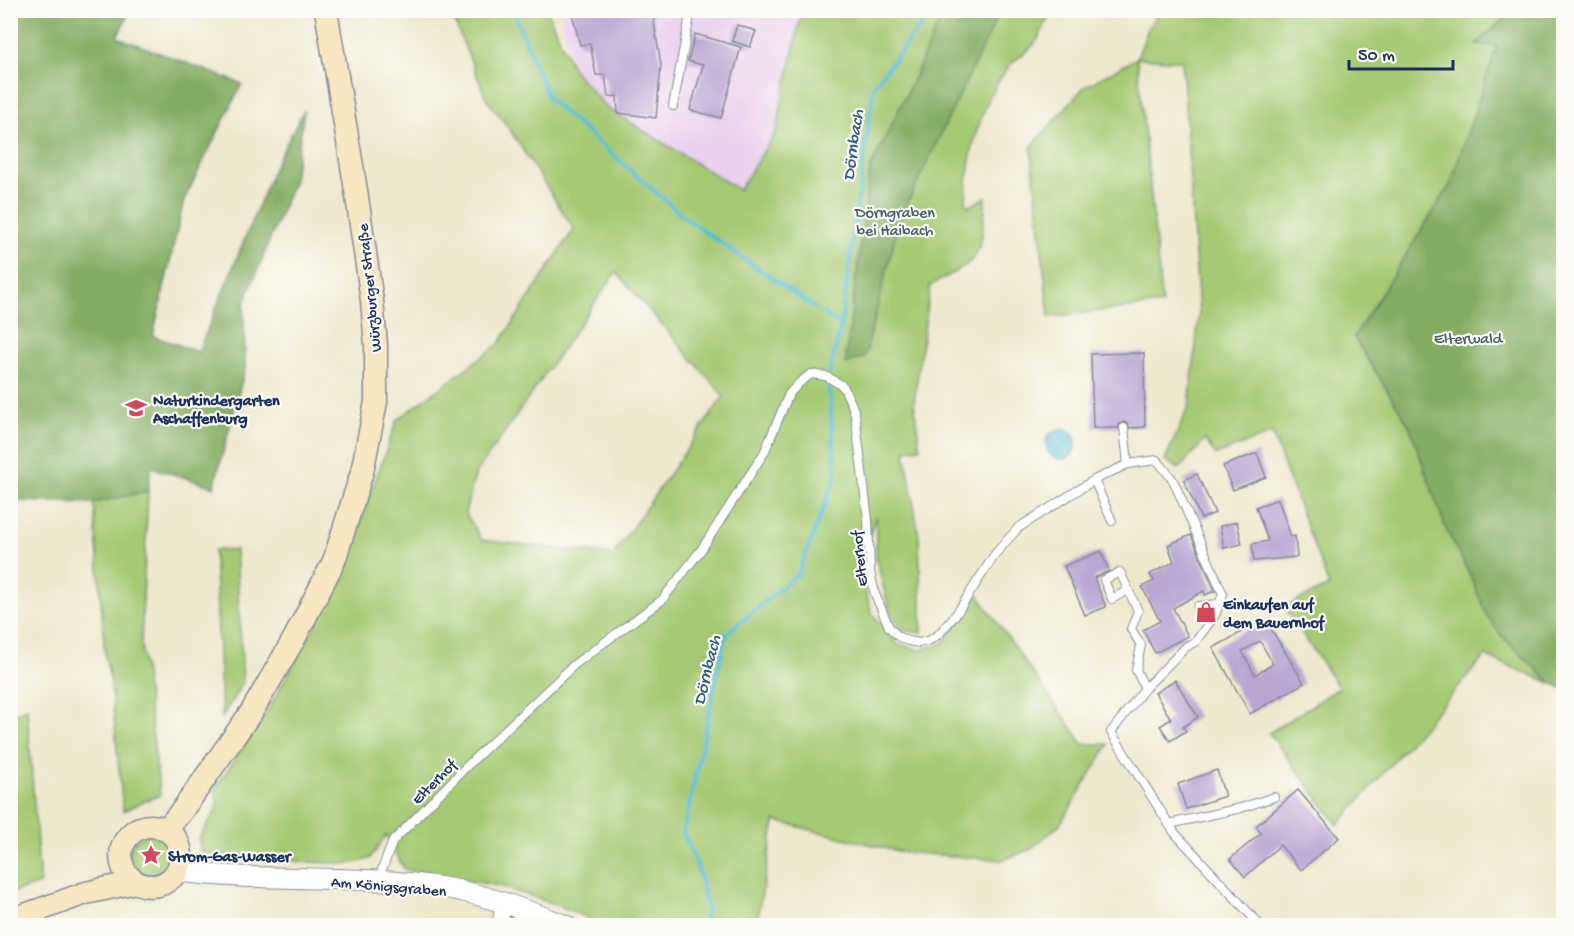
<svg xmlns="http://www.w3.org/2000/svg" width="1574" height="936" viewBox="0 0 1574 936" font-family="'Gochi Hand',sans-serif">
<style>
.built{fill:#ead1ed}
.green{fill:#a5c972;stroke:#607c68;stroke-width:1.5;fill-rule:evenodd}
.forest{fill:#84ad64;stroke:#506e61;stroke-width:1.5}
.water{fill:#59bdd7;stroke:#3a769a;stroke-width:1.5}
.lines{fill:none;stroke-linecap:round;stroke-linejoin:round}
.stream{stroke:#59bdd7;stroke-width:4}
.building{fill:#b8a5d3;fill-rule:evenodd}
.service-casing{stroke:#848c96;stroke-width:10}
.minor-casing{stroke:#848c96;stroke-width:17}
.tertiary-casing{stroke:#848c96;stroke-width:22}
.secondary-casing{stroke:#848c96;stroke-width:25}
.service{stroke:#fff;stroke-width:8}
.minor{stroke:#fff;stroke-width:15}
.tertiary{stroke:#fff;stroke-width:20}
.secondary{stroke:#f7e8c3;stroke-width:22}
.labels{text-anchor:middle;stroke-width:4.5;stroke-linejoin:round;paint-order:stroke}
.park-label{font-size:16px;fill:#445d64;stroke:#fdfcf7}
.street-label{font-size:16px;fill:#1b2f5e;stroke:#fdfcf7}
.poi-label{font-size:16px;font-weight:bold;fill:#1b2f5e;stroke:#fdfcf7;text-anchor:start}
.water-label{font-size:18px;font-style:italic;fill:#2e5a82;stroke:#fdfcf7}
</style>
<rect width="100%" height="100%" fill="#fdfcf7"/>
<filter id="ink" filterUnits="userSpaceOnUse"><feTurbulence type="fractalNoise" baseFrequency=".0167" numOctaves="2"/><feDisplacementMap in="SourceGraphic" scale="12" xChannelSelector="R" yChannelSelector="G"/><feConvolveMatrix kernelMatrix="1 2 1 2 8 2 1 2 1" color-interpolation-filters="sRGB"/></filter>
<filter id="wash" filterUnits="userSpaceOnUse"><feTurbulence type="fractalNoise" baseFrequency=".008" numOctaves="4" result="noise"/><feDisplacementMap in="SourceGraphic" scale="24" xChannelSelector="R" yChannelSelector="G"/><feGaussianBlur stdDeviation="1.35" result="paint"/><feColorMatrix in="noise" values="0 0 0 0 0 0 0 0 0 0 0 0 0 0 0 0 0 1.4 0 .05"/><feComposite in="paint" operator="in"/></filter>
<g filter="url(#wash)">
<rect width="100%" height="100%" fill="#eee8cd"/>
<polygon class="built" points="560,11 802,11 776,132 740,191 607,108 574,71"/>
<g class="green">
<path d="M450 11H547L574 71 607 108 739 190 776 132 800 20 807 11H1049C1047 21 1041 36 1034 44 1027 53 1016 58 1009 66 980 104 967 155 966 202L969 207 986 197C984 214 984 249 971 261 960 271 943 278 930 286L914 402 920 448 905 450 919 537 922 633 901 630 889 608 876 559V516L858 568 872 613 897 644 920 650 943 643 978 595 1083 744H1109L1060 824 1031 849 1003 860 901 852 775 821 756 926 603 925 555 904 499 886 404 869 386 835 370 859 348 864 270 860 201 853 199 839 218 807 215 788 262 720 337 586 397 420 499 344 574 229 504 121 487 100ZM616 272 724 396 613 555 482 540 465 513 476 473Z"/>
<polygon points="1160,11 1514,11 1477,44 1497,46 1450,185 1354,337 1409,425 1446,529 1500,634 1551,683 1485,656 1338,825 1269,733 1339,688 1284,607 1329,586 1272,433 1216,455 1205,440 1179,469 1165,460 1189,406 1199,314 1182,61 1137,58 1162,304 1049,317 1031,147 1084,87 1137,58 1149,26"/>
<polygon points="148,491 141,643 160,795 123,811 111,685 105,655 94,503"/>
<polygon points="214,550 236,550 243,682 222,717"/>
<polygon points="27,708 40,884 11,893 11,716"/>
<circle cx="150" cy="856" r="21"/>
</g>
<g class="forest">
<polygon points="11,10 130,11 117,37 242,84 184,200 153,336 198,352 276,163 304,110 294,180 244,304 245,369 214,487 151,467 148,491 94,503 11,501"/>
<polygon points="944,10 1000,11 899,221 865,357 845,364 870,169 915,76"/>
<polygon points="1514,10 1563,11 1563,688 1551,683 1500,634 1486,614 1470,574 1446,529 1409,425 1354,337 1450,185 1497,46 1476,44"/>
</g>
<circle class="water" cx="1061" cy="444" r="15"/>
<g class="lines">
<g class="stream">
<polyline points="513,10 548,98 685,218 815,308"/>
<polyline points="823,313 841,325"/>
<polyline points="829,373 841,325 874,85 933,10"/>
<polyline points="705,926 707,908 697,865 683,833 726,634 798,574 836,476 828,382"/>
</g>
</g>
<g id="blocks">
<g class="building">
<polygon points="571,10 652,10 661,65 656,118 618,113 617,96 608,97 605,75 596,75 590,44 580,45"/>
<polygon points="737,25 756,31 750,47 732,41"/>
<polygon points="695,34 741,47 721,118 690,110 703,65 688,61"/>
<polygon points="1144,353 1145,427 1130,428 1128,424 1124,422 1120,424 1118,428 1093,428 1091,354"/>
<polygon points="1257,453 1266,477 1233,490 1223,466"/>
<polygon points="1197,474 1215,513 1201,519 1184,480"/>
<polygon points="1278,499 1291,537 1295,536 1297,557 1254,561 1252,544 1268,541 1256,507"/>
<polygon points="1237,522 1242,544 1224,548 1220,526"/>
<polygon points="1191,535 1215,591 1205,595 1204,591 1173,608 1188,636 1155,653 1143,630 1160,621 1142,587 1154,581 1150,574 1174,562 1168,545"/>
<polygon points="1101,551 1109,571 1094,578 1106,607 1085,615 1064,566"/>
<path d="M1265 619 1304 683 1250 714 1213 648ZM1260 641 1273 664 1255 675 1242 651Z"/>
<polygon points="1175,680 1198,717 1183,727 1186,731 1170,741 1160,726 1171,719 1155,693"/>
<polygon points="1217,770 1225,796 1186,809 1178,784"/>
<polygon points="1298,790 1339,838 1301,870 1280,845 1245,877 1230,859 1261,833 1256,826"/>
</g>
</g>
</g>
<g filter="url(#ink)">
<use href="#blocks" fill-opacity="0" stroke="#848c96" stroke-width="1.5"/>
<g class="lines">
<defs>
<g id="service">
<polyline points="673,106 691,10"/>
<polyline points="1124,428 1128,464"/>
<polyline points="1094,480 1112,521"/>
<polyline points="1128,590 1112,599 1104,580 1120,572 1138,611 1131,629 1141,645 1136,670 1145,688"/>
<polyline points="1198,606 1219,604"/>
<polyline points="1169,824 1241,808 1274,797"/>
<polyline points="378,880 393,841 470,763 575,664 662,600 701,550 764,453 789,394 799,383 811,374 826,376 843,386 852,405 855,414 868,520 870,572 875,594 889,627 899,637 908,641 919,643 930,640 939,634 957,613 995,554 1018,528 1094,480 1128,464 1157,460 1173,480 1223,594 1215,615 1196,641 1186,647 1145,688 1111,732 1174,832 1261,926"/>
</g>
<polyline id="minor" points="500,926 503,903"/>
<path id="tertiary" d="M176 871C264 883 353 873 441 887 484 894 526 910 567 926"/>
<g id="secondary">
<circle cx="151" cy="856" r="30"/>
<polyline points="166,830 184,808 252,711 294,639 334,561 362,472 376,402 376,345 372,301 356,190 326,10"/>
<polyline points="10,918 25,915 86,893 136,882"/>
</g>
</defs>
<use href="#service" class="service-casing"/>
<use href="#minor" class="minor-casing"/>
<use href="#tertiary" class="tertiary-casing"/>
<use href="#secondary" class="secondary-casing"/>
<use href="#service" class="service"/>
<use href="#minor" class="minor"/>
<use href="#tertiary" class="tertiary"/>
<use href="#secondary" class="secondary"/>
</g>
</g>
<defs>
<symbol id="school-bare" viewBox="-9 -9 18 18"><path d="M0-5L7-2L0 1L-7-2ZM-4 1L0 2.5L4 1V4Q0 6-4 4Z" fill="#d1495b" stroke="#fdfcf7" stroke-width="2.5" paint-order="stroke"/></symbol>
<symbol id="shop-bare" viewBox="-9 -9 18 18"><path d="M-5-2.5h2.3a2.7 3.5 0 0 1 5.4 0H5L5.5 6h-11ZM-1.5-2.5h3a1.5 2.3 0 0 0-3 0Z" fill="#d1495b" stroke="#fdfcf7" stroke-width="2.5" paint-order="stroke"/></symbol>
<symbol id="sight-bare" viewBox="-9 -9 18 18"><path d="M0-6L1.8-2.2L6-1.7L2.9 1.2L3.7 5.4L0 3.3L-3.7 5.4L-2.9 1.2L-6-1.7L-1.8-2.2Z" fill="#d1495b" stroke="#fdfcf7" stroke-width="2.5" paint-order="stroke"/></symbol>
</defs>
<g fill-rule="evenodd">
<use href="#school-bare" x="121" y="393" width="30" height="30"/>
<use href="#shop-bare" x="1191" y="597" width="30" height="30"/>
<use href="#sight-bare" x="136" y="840" width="30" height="30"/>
</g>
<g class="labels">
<g class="park-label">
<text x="895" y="217">Dörngraben<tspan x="895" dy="18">bei Haibach</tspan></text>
<text x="1468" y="343">Elterwald</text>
</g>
<g class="street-label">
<text transform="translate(368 288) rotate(-96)" y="6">Würzburger Straße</text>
<text transform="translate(858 559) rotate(-96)" y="6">Elterhof</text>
<text transform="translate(433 781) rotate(-45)" y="6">Elterhof</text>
<text transform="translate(389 885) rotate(5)" y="6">Am Königsgraben</text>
</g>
<g class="poi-label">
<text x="153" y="405">Naturkindergarten<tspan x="153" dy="18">Aschaffenburg</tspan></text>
<text x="1223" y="609">Einkaufen auf<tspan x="1223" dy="18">dem Bauernhof</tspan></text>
<text x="168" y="861">Strom-Gas-Wasser</text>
</g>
<g class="water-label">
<text transform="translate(852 145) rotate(-82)" y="6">Dörnbach</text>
<text transform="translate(706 670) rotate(-76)" y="6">Dörnbach</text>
</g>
</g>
<rect width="1574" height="936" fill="none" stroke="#fdfcf7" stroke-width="36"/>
<path d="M1349 60v9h104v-9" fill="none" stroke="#1b2f5e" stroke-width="3"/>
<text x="1358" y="60" font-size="18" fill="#1b2f5e" stroke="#fdfcf7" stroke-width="4.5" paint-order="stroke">50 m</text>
</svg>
